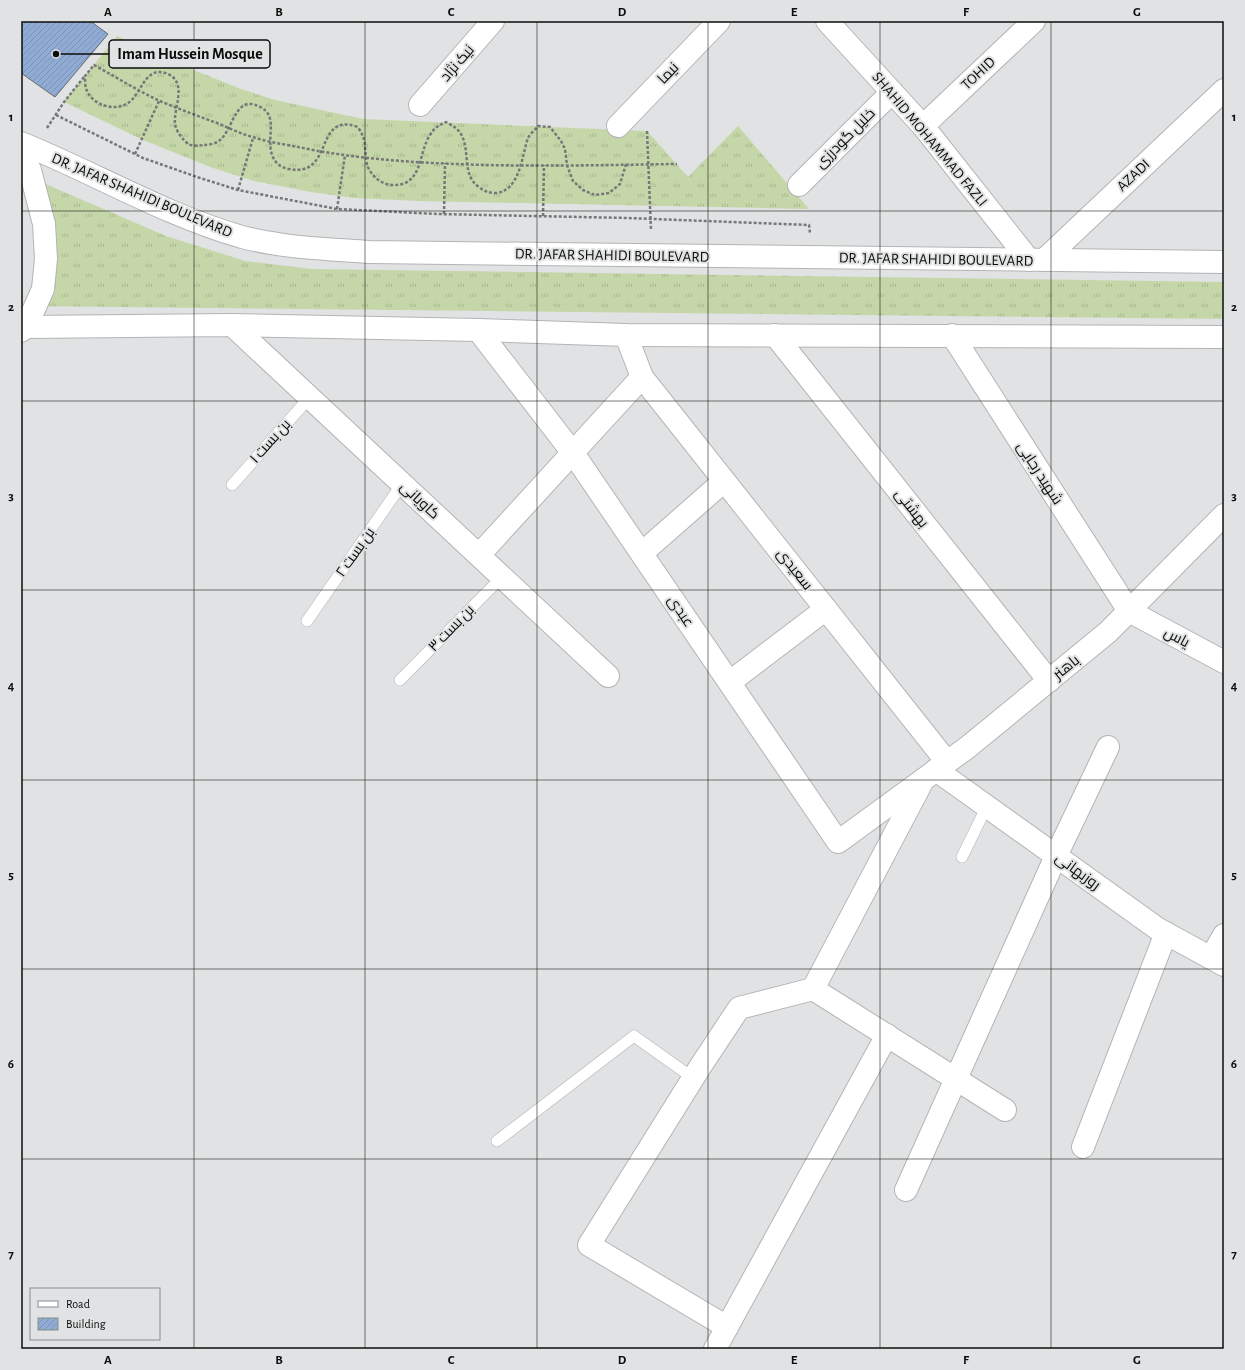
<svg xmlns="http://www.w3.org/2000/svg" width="1245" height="1370" viewBox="0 0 1245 1370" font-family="'Alegreya Sans',Cairo,sans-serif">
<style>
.grass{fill:url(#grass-tufts)}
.building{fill:url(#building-hatch);stroke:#676869}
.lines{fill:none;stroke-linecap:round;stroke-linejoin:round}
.lane-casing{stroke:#b3b4b5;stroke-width:12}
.street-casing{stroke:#b3b4b5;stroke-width:24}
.secondary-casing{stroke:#b3b4b5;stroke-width:24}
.primary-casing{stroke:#b3b4b5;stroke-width:24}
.path{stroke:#767778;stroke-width:2.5;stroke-dasharray:3 2;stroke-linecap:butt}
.lane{stroke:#fff;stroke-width:11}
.street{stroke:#fff;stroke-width:22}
.secondary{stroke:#fff;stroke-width:22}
.primary{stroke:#fff;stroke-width:22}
.grid{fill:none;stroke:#0b0c0c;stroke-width:1;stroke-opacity:0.55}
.labels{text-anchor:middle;stroke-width:4;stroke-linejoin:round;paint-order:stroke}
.street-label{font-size:15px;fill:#0b0c0c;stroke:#e1e2e3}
.leader{fill:none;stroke:#0b0c0c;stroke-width:1.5}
.callout-dot{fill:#0b0c0c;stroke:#e1e2e3;stroke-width:1.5}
.callout{fill:#e1e2e3;stroke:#0b0c0c;stroke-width:1.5}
.callout-label{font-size:16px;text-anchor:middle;font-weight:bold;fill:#0b0c0c}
.neatline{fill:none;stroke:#0b0c0c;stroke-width:1.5}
.grid-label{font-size:13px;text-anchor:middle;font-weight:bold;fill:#0b0c0c}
</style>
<defs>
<pattern id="grass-tufts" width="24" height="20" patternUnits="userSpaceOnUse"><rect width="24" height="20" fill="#c5d7a8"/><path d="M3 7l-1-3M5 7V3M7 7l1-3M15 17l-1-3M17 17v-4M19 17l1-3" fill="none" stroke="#a8b78f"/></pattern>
<pattern id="building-hatch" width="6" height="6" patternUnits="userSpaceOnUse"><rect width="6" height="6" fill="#90acd4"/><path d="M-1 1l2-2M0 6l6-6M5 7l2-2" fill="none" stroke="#7b93b5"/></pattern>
</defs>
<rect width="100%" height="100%" fill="#e1e2e3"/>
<g class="grass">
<polygon points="117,36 169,60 241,89 275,100 363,119 647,131 688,177 738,126 809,209 418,201 354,198 311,192 254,181 213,168 143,140 64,102"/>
<polygon points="34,179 166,236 245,261 312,269 1224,282 1224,319 25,306 35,273"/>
</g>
<polygon class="building" points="21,21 90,21 108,34 55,97 21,73"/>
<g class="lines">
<defs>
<g id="lane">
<polyline points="232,485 309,398"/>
<polyline points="307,621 402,484"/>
<polyline points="400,680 502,577"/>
<polyline points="962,857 987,806"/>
<polyline points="497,1141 634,1036 693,1078"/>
</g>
<g id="street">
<polyline points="420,105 493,21"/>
<polyline points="618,126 719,21"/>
<polyline points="923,126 1034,21"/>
<polyline points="799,185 892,92"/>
<polyline points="1044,260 1224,90"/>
<polyline points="232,325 608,676"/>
<polyline points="478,330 573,453 838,842 968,747 1108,632 1224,515"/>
<polyline points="775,335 1049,681"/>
<polyline points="952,335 1129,611 1224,662"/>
<polyline points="642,377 947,762"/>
<polyline points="642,553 724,481"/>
<polyline points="479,555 642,377 626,335"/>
<polyline points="730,682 826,609"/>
<polyline points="936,770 1158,929 1224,965"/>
<polyline points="921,784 813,989 1005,1110"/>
<polyline points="1211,958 1224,935"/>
<polyline points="1083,1147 1166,933"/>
<polyline points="906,1190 1056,856 1108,747"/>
<polyline points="727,1327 589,1245 700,1067 739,1008 813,989"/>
<polyline points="715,1349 887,1035"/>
</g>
<polyline id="secondary" points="827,21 923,126 1029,260"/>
<g id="primary">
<path d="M21 143C95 173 165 215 242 237 284 248 327 249 369 252L1224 262"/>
<polyline points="21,152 30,170 44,224 46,259 43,289 26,327 21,331"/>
<polyline points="26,327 232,325 478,330 626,335 1224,337"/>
</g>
</defs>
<use href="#lane" class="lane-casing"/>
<use href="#street" class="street-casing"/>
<use href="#secondary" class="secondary-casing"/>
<use href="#primary" class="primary-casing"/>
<g class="path">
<polyline points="56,115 143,158 197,177 238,190 337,209 437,214 628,218 809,225 810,233"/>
<polyline points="47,128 64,102 84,77"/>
<polyline points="647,131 651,230"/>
<polyline points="135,154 159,101"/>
<path d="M626 164 620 184 609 193 595 195 583 190 573 181 567 165 565 149 561 141 550 127 538 126C535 130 530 134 528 138 522 155 520 191 496 193 489 193 484 191 479 187 462 176 470 152 462 136 459 129 453 126 446 122 438 126 435 127 430 135 418 153 423 186 393 185 384 185 375 179 370 171 365 163 366 156 365 147 365 139 362 134 358 127 313 111 335 178 289 169 284 168 279 166 276 162 261 143 283 116 258 106 235 95 233 130 220 140 216 144 208 145 203 145 199 146 192 146 188 144 188 144 184 140 184 140 180 136 176 130 175 124 173 109 188 83 168 74 145 64 142 94 128 103 115 112 93 105 87 91 85 87 85 81 85 76L94 65C116 77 138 91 160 101 179 109 198 116 217 123 229 128 241 134 253 137 267 142 283 144 298 147 350 158 403 162 456 164 530 167 603 165 677 164"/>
<polyline points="238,190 253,138"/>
<polyline points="337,209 345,155"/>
<polyline points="444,214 445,163"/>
<polyline points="543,216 544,165"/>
</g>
<use href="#lane" class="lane"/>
<use href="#street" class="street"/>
<use href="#secondary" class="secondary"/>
<use href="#primary" class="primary"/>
</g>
<path class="grid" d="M194 21V1349M365 21V1349M537 21V1349M708 21V1349M880 21V1349M1051 21V1349M21 211H1224M21 401H1224M21 590H1224M21 780H1224M21 969H1224M21 1159H1224"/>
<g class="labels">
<g class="street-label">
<text transform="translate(457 63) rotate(-49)" y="5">نیک نژاد</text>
<text transform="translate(668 73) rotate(-46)" y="5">نیما</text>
<text transform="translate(978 73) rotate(-43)" y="5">TOHID</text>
<text transform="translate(845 138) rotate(-45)" y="5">خلیل گودرزی</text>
<text transform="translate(930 139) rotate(50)" y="5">SHAHID MOHAMMAD FAZLI</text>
<text transform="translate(1133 175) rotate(-43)" y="5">AZADI</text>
<text transform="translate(142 195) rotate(23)" y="5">DR. JAFAR SHAHIDI BOULEVARD</text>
<text transform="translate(612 255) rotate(1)" y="5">DR. JAFAR SHAHIDI BOULEVARD</text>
<text transform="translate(936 259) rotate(1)" y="5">DR. JAFAR SHAHIDI BOULEVARD</text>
<text transform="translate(270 441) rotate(-48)" y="5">بن بست ۱</text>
<text transform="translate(1040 473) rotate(57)" y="5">شهید رجایی</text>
<text transform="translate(420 500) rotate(43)" y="5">کاویانی</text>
<text transform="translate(912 508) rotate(52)" y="5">بهشتی</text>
<text transform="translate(355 552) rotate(-55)" y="5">بن بست ۲</text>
<text transform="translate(795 569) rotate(52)" y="5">سعیدی</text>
<text transform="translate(681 611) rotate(56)" y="5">عبدی</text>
<text transform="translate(451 628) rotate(-46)" y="5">بن بست ۳</text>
<text transform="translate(1177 637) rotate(28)" y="5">یاس</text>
<text transform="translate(1066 667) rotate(-39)" y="5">باهنر</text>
<text transform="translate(1078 871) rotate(36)" y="5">روزبهانی</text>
</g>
</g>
<path class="leader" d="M56 54L109 54"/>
<circle class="callout-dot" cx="56" cy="54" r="4"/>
<rect class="callout" x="109" y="40" width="161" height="28" rx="4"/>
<g class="callout-label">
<text x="190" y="59">Imam Hussein Mosque</text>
</g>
<rect width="1245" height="1370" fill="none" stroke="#e1e2e3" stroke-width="44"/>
<rect x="30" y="1288" width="130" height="52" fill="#e1e2e3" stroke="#8b8c8d"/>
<rect x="38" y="1301" width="20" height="6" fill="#ffffff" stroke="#8b8c8d"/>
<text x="66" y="1308" font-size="12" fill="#0b0c0c">Road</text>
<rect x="38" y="1318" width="20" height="12" fill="url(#building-hatch)" stroke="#8b8c8d"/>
<text x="66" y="1328" font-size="12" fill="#0b0c0c">Building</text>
<rect x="22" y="22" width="1201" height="1326" class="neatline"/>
<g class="grid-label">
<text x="108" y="16">A</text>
<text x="279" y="16">B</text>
<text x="451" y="16">C</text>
<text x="622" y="16">D</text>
<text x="794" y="16">E</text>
<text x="966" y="16">F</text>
<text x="1137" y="16">G</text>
<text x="11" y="121">1</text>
<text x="1234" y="121">1</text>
<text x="11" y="311">2</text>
<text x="1234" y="311">2</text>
<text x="11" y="500">3</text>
<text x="1234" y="500">3</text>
<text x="11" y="690">4</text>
<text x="1234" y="690">4</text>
<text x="11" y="879">5</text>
<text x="1234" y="879">5</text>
<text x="11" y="1068">6</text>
<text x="1234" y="1068">6</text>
<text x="11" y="1258">7</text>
<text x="1234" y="1258">7</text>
<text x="108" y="1364">A</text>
<text x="279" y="1364">B</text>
<text x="451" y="1364">C</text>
<text x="622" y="1364">D</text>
<text x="794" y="1364">E</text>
<text x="966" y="1364">F</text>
<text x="1137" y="1364">G</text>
</g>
</svg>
